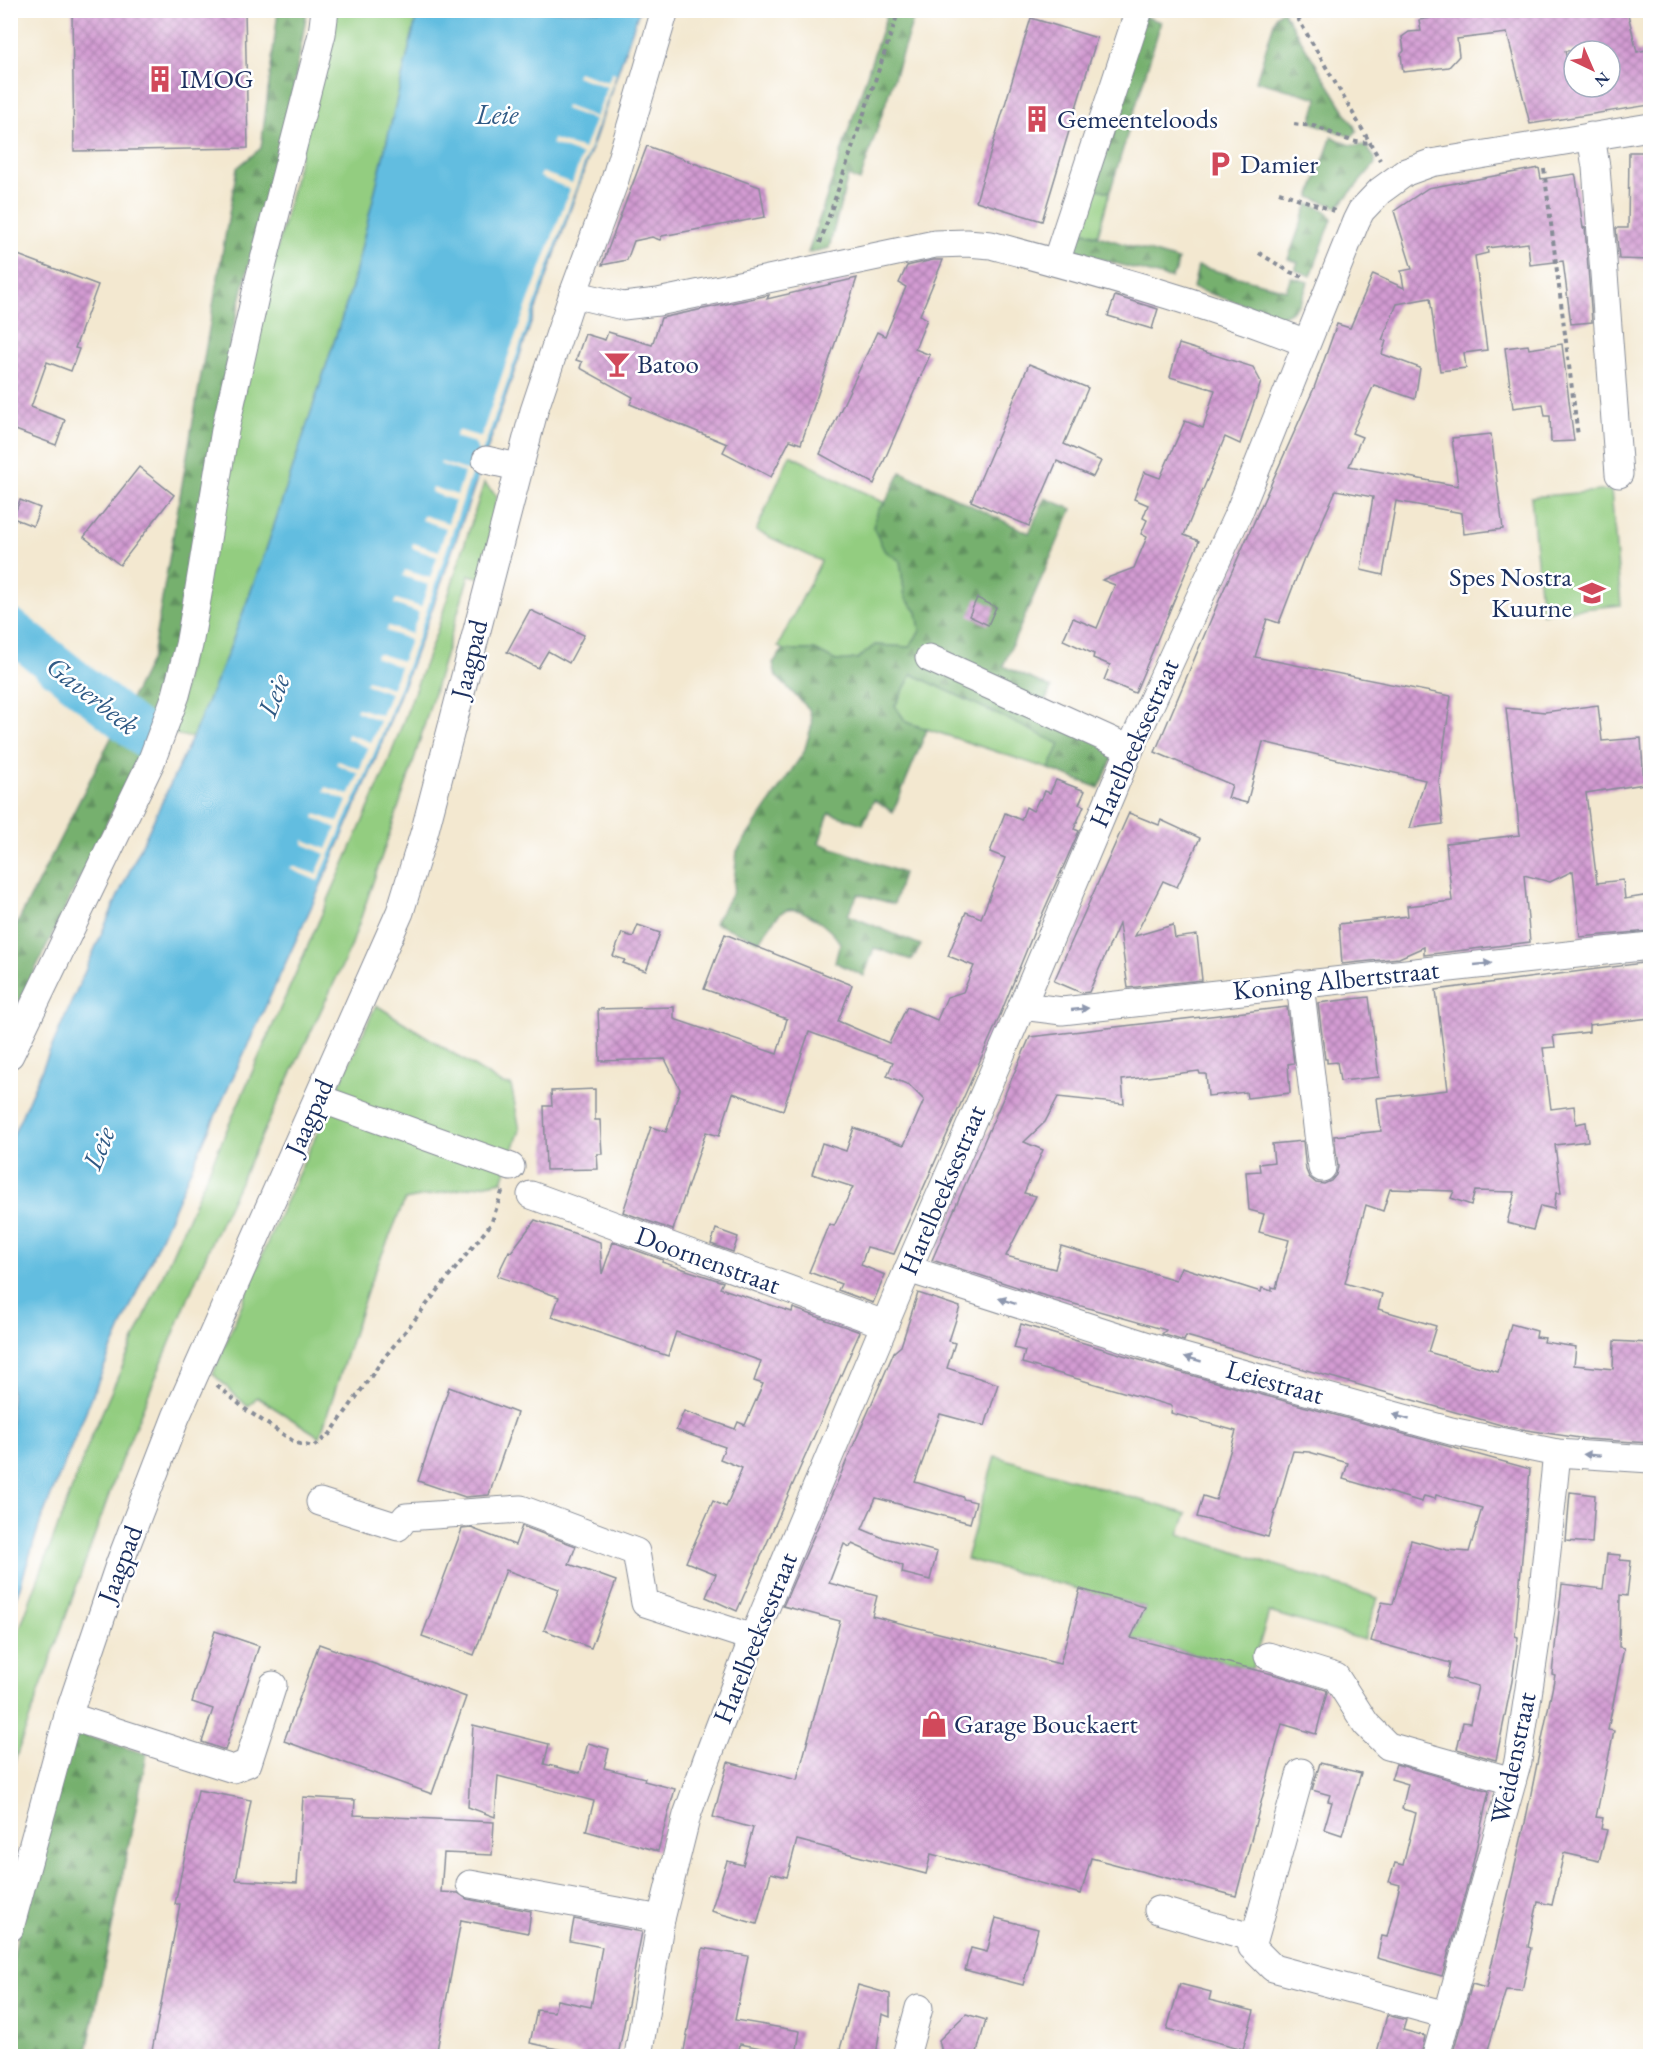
<svg xmlns="http://www.w3.org/2000/svg" width="1661" height="2067" viewBox="0 0 1661 2067" font-family="'EB Garamond',serif">
<style>
.grass{fill:#93cd80;stroke:#577e6f;stroke-width:1.5}
.forest{fill:url(#forest-firs);stroke:#487066;stroke-width:1.5}
.water{fill:#62bde0;stroke:#3e769f;stroke-width:1.5}
.pier{fill:#f3e8d0}
.lines{fill:none;stroke-linecap:round;stroke-linejoin:round}
.river{stroke:#62bde0;stroke-width:42}
.building{fill:url(#building-cross-hatch);fill-rule:evenodd}
.minor-casing{stroke:#878c97;stroke-width:29}
.path{stroke:#878c97;stroke-width:4;stroke-dasharray:4.5 4.5;stroke-linecap:butt}
.minor{stroke:#fff;stroke-width:27}
.oneway{fill:#8d97ae}
.labels{text-anchor:middle;stroke-width:5;stroke-linejoin:round;paint-order:stroke}
.poi-label{font-size:27px;fill:#1b2f5e;stroke:#fff;text-anchor:start}
.street-label{font-size:27px;fill:#1b2f5e;stroke:#fff}
.water-label{font-size:28px;font-style:italic;fill:#305a85;stroke:#fff}
</style>
<defs>
<pattern id="forest-firs" width="22" height="20" patternUnits="userSpaceOnUse" patternTransform="scale(1.5)"><rect width="22" height="20" fill="#76b06e"/><path d="M5 1l3.5 6h-7zM16 11l3.5 6h-7z" fill="#60905e"/></pattern>
<pattern id="building-cross-hatch" width="8" height="8" patternUnits="userSpaceOnUse" patternTransform="scale(1.5)"><rect width="8" height="8" fill="#d39bd2"/><path d="M0 0l8 8M0 8l8-8" fill="none" stroke="#aa7fae"/></pattern>
</defs>
<rect width="100%" height="100%" fill="#fff"/>
<filter id="ink" filterUnits="userSpaceOnUse"><feTurbulence type="fractalNoise" baseFrequency=".0167" numOctaves="2"/><feDisplacementMap in="SourceGraphic" scale="12" xChannelSelector="R" yChannelSelector="G"/><feConvolveMatrix kernelMatrix="1 2 1 2 8 2 1 2 1" color-interpolation-filters="sRGB"/></filter>
<filter id="wash" filterUnits="userSpaceOnUse"><feTurbulence type="fractalNoise" baseFrequency=".008" numOctaves="4" result="noise"/><feDisplacementMap in="SourceGraphic" scale="24" xChannelSelector="R" yChannelSelector="G"/><feGaussianBlur stdDeviation="1.35" result="paint"/><feColorMatrix in="noise" values="0 0 0 0 0 0 0 0 0 0 0 0 0 0 0 0 0 1.4 0 .05"/><feComposite in="paint" operator="in"/></filter>
<g filter="url(#wash)">
<rect width="100%" height="100%" fill="#f3e8d0"/>
<g class="grass">
<polygon points="336,11 418,11 352,287 265,553 228,653 192,738 174,734 248,368"/>
<polygon points="1090,187 1110,192 1098,235 1078,230"/>
<polygon points="790,455 885,503 878,510 884,550 900,560 905,597 917,612 921,631 909,647 875,645 857,659 836,661 814,650 783,650 778,646 821,561 756,531"/>
<polygon points="484,483 497,496 482,578 469,575 411,770 351,947 212,1241 121,1461 11,1771 11,1659 21,1625 90,1440 384,773 437,631"/>
<polygon points="1611,490 1621,605 1542,613 1531,497"/>
<polygon points="912,674 1061,744 1049,769 906,722 895,706"/>
<polygon points="376,1005 502,1084 511,1085 520,1130 502,1181 405,1200 368,1288 320,1437 257,1397 248,1407 213,1374 273,1229"/>
<polygon points="995,1456 1187,1514 1179,1534 1378,1598 1364,1640 1269,1612 1252,1669 1131,1638 1145,1607 966,1559"/>
</g>
<g class="forest">
<polygon points="278,11 307,11 288,121 261,215 232,334 207,481 167,694 135,765 11,1019 11,936 152,657 237,168 261,148"/>
<polygon points="888,11 916,11 860,181 848,176 829,248 808,253"/>
<polygon points="1281,11 1283,11 1357,131 1351,137 1311,122 1318,98 1256,81 1276,16"/>
<polygon points="1143,16 1161,22 1110,192 1090,187"/>
<path d="M1332 136C1343 143 1352 147 1365 145L1375 158V164L1338 207 1310 197Z"/>
<path d="M1308 204C1318 207 1328 209 1332 219L1311 276 1295 270 1298 262 1288 259Z"/>
<polygon points="1078,230 1178,260 1176,271 1171,278 1164,277 1072,251"/>
<path d="M1198 266 1286 290 1291 277 1308 282C1303 301 1298 310 1280 317L1193 288Z"/>
<path d="M901 472 1029 533 1045 498 1072 509 1003 666 1051 688 1044 705 1122 738 1099 788 1049 769 1060 744 912 674 895 706 906 722 927 730 893 812 874 800 863 824 829 813 819 843 903 873 894 904 858 894 848 915 921 945 912 960 874 948 864 976 835 962 840 943C831 929 801 903 784 911 775 916 766 932 759 941L714 923 733 892 737 851 804 752 812 724 809 709 776 676 773 663 783 650H815L836 661 857 659 875 645 909 647 920 631 917 612 905 597 900 561 884 550 873 527 878 510 885 503Z"/>
<polygon points="72,1732 147,1754 86,2056 11,2056 11,1968 19,1929"/>
</g>
<polygon class="water" points="418,11 639,11 430,615 371,771 314,901 195,1160 110,1353 41,1520 11,1615 11,1140 117,898 192,738 228,653 265,553 352,287"/>
<g class="pier">
<polygon points="578,72 608,82 612,73 616,74 482,453 478,451 475,443 455,437 458,430 481,437 510,351 570,189 540,177 541,172 572,183 582,155 552,144 553,139 584,149 595,120 565,109 566,106 596,117 607,87 576,76"/>
<polygon points="441,462 472,472 418,637 388,718 365,776 318,881 290,869 292,866 316,874 325,854 303,844 304,840 327,849 336,828 314,818 315,814 338,822 347,801 324,791 326,787 349,795 359,774 336,764 338,761 360,769 368,748 346,738 347,734 371,742 380,721 356,711 358,708 381,715 390,693 365,684 367,680 392,688 400,667 375,657 377,653 402,661 410,640 386,631 388,626 411,634 419,613 394,604 396,599 421,607 428,585 403,576 405,570 430,578 437,557 412,548 413,543 439,551 446,528 422,520 423,515 448,523 455,501 431,492 433,487 457,495 464,473 440,464"/>
</g>
<g class="lines">
<polyline class="river" points="10,629 147,738"/>
</g>
<g id="blocks">
<g class="building">
<polygon points="72,10 245,10 248,148 74,151"/>
<path d="M1627 10 1637 52 1650 49V84L1646 85 1650 105 1530 124 1507 33 1457 39 1459 56 1449 67 1403 72 1401 54 1404 51 1402 37 1409 32 1421 31 1419 20 1430 18V11ZM1565 51H1610V87H1574Z"/>
<polygon points="1031,18 1097,38 1042,221 976,201"/>
<polygon points="647,146 760,187 765,217 662,236 660,240 652,237 634,241 627,260 602,265"/>
<polygon points="1629,152 1650,152 1650,260 1619,259 1616,228 1628,228"/>
<polygon points="1539,168 1541,179 1575,174 1576,177 1583,228 1585,227 1592,322 1571,324 1563,261 1530,265 1528,243 1487,248 1488,253 1475,256 1487,350 1464,353 1466,368 1440,371 1430,298 1397,304 1382,340 1386,341 1382,354 1420,368 1415,399 1374,385 1352,433 1362,437 1349,466 1458,486 1452,438 1491,434 1503,529 1464,534 1462,513 1396,501 1383,575 1361,570 1373,497 1336,490 1306,558 1304,558 1279,623 1267,619 1255,657 1451,696 1439,780 1443,824 1410,828 1425,780 1263,742 1247,803 1228,798 1232,785 1155,752 1220,598 1314,388 1337,324 1350,328 1373,274 1404,288 1401,271 1412,269 1394,211 1428,188"/>
<polygon points="10,252 98,285 75,348 79,349 71,371 47,362 31,407 65,420 56,445 10,428"/>
<polygon points="933,260 943,260 920,315 927,319 915,349 930,355 874,484 820,454 877,332 885,336 906,287 899,283 907,266"/>
<polygon points="857,278 801,444 790,440 771,477 723,452 727,444 630,404 633,397 580,368 582,362 576,360 585,334 605,340 608,332 652,345 661,318 769,295 767,299"/>
<polygon points="1115,296 1158,309 1152,329 1108,316"/>
<polygon points="1179,344 1253,367 1261,382 1240,444 1225,437 1184,535 1199,541 1135,693 1104,680 1110,665 1093,658 1094,654 1063,640 1073,618 1097,628 1115,585 1102,580 1134,568 1147,537 1141,534 1147,520 1143,518 1148,505 1134,499 1144,472 1160,478 1185,421 1203,428 1215,390 1170,377"/>
<polygon points="1562,344 1574,441 1551,442 1550,416 1545,416 1543,404 1513,408 1505,348 1528,345 1529,349"/>
<polygon points="1029,364 1088,388 1064,444 1101,461 1093,477 1057,461 1029,526 971,501"/>
<polygon points="139,467 174,495 120,565 84,537"/>
<polygon points="20,500 40,508 33,526 13,518"/>
<polygon points="977,598 996,607 988,625 969,616"/>
<polygon points="530,610 584,635 569,663 548,651 538,668 507,652"/>
<polygon points="1598,705 1602,741 1641,738 1644,784 1586,793 1597,883 1623,880 1625,899 1650,895 1650,931 1580,937 1573,871 1550,882 1524,875 1530,942 1424,955 1424,947 1399,958 1342,964 1339,924 1408,916 1407,906 1452,901 1446,843 1520,835 1506,708 1545,712"/>
<polygon points="1056,780 1085,791 1079,804 1084,806 1074,829 1079,831 1038,924 1038,922 998,1020 894,1254 867,1247 861,1265 885,1275 873,1303 838,1290 841,1284 809,1272 829,1224 834,1226 853,1187 812,1174 822,1143 846,1151 854,1128 904,1145 924,1100 909,1085 887,1076 893,1062 809,1032 783,1110 733,1093 719,1136 706,1132 673,1230 623,1212 651,1127 666,1132 680,1089 665,1059 600,1061 598,1009 674,1007 674,1019 777,1054 787,1019 704,989 725,934 852,985 838,1021 889,1043 907,1007 937,1020 947,997 963,992 974,966 948,956 966,912 981,918 1005,858 990,852 1005,813 1021,820 1026,807 1033,811 1039,799 1041,800 1045,791 1050,793"/>
<polygon points="1129,813 1159,825 1161,820 1200,838 1177,887 1163,881 1135,936 1173,925 1175,938 1197,935 1202,980 1128,988 1119,924 1089,992 1082,993 1054,981"/>
<polygon points="638,925 660,933 646,971 623,963 625,960 613,956 622,933 633,937"/>
<polygon points="1650,962 1650,1018 1589,1025 1589,1032 1553,1036 1555,1047 1543,1048 1551,1109 1574,1106 1576,1124 1586,1122 1588,1141 1555,1145 1561,1193 1556,1193 1554,1209 1540,1206 1533,1230 1507,1223 1515,1192 1475,1191 1471,1205 1451,1198 1454,1191 1390,1189 1383,1211 1366,1205 1345,1283 1382,1294 1378,1309 1436,1326 1428,1352 1498,1372 1511,1324 1537,1331 1536,1337 1545,1338 1544,1342 1576,1347 1574,1365 1613,1369 1614,1341 1650,1343 1650,1443 1586,1439 1508,1427 1186,1336 1184,1341 1162,1334 1166,1330 1039,1294 932,1260 1030,1037 1287,1007 1294,1063 1288,1064 1290,1093 1247,1098 1246,1092 1208,1096 1206,1074 1200,1074 1199,1071 1122,1080 1124,1104 1058,1097 1045,1122 1024,1142 1043,1150 1024,1193 1036,1196 1006,1256 1055,1269 1061,1246 1176,1280 1181,1267 1261,1292 1262,1288 1272,1291 1272,1287 1276,1288 1289,1240 1259,1232 1264,1214 1249,1210 1246,1172 1260,1171 1259,1164 1274,1162 1272,1144 1303,1141 1306,1170 1309,1177 1316,1183 1324,1184 1331,1181 1336,1175 1338,1167 1334,1136 1381,1131 1377,1098 1448,1090 1436,990"/>
<polygon points="1369,997 1379,1077 1340,1081 1337,1062 1327,1063 1327,1059 1325,1059 1318,1003"/>
<polygon points="595,1089 595,1120 600,1120 602,1154 597,1154 598,1169 546,1170 544,1106 552,1106 551,1091"/>
<polygon points="535,1220 600,1242 602,1274 613,1242 663,1260 662,1262 723,1282 720,1288 792,1312 793,1308 860,1332 737,1611 706,1597 716,1574 686,1562 713,1501 726,1507 742,1468 720,1459 725,1447 676,1430 684,1411 735,1429 738,1422 745,1425 763,1384 754,1381 761,1361 676,1332 668,1356 552,1317 559,1297 497,1276 509,1251 511,1252"/>
<polygon points="716,1229 738,1237 733,1252 711,1244"/>
<polygon points="918,1293 960,1307 949,1341 955,1343 947,1368 998,1384 985,1426 940,1414 915,1482 963,1497 963,1499 976,1502 970,1523 876,1498 862,1529 881,1537 937,1552 930,1580 902,1573 903,1566 852,1544 850,1547 844,1544 829,1583 877,1596 872,1616 1060,1664 1080,1589 1145,1607 1131,1638 1280,1676 1326,1690 1327,1692 1316,1734 1282,1724 1236,1896 1091,1858 1081,1894 931,1854 926,1874 797,1840 787,1877 771,1873 757,1924 711,1911 727,1861 743,1865 753,1828 713,1817 728,1762 797,1780 840,1621 783,1606 879,1387 894,1352 901,1346"/>
<polygon points="1021,1324 1176,1371 1530,1469 1515,1636 1518,1637 1512,1681 1496,1760 1457,1749 1463,1722 1470,1723 1478,1686 1447,1678 1450,1663 1371,1641 1382,1602 1393,1604 1411,1540 1447,1550 1469,1552 1482,1508 1436,1495 1435,1499 1424,1496 1422,1502 1343,1479 1348,1463 1309,1452 1293,1451 1268,1537 1197,1517 1203,1496 1216,1500 1236,1431 1171,1413 1172,1406 1022,1363 1025,1351 1014,1348"/>
<polygon points="449,1387 517,1413 489,1495 465,1497 418,1481"/>
<polygon points="1570,1492 1595,1495 1592,1543 1566,1541"/>
<polygon points="522,1526 576,1546 569,1564 616,1581 591,1648 544,1630 559,1589 506,1570 474,1655 422,1636 462,1529 471,1528 515,1545"/>
<polygon points="1607,1554 1620,1555 1620,1560 1631,1561 1627,1596 1620,1595 1619,1647 1624,1648 1608,1730 1614,1731 1596,1817 1603,1818 1601,1829 1607,1830 1599,1861 1564,1853 1552,1905 1538,1902 1528,1946 1531,1947 1522,1991 1506,1990 1487,2053 1480,2052 1480,2056 1452,2056 1472,1984 1486,1988 1525,1823 1555,1675 1552,1674 1562,1584 1603,1589"/>
<polygon points="215,1631 259,1646 225,1750 202,1742 213,1709 192,1702"/>
<polygon points="319,1644 466,1697 432,1794 284,1741"/>
<polygon points="473,1725 549,1744 544,1764 580,1773 588,1743 609,1749 604,1768 645,1778 644,1781 675,1789 658,1851 586,1831 594,1801 498,1776 495,1817 468,1807"/>
<polygon points="1320,1763 1361,1773 1342,1835 1324,1829 1332,1802 1328,1801 1330,1795 1312,1790"/>
<polygon points="1396,1764 1489,1791 1471,1872 1442,1976 1377,1958 1382,1936 1387,1937 1400,1885 1389,1882 1395,1863 1403,1865 1416,1813 1402,1809 1408,1784 1391,1779"/>
<polygon points="198,1790 251,1800 236,1880 297,1883 303,1797 355,1800 354,1815 494,1822 492,1855 444,1853 441,1892 458,1893 467,1899 531,1911 528,1933 461,1920 436,2056 151,2056 180,1904 175,1904"/>
<polygon points="996,1918 1038,1929 1023,1985 965,1970 971,1948 987,1952"/>
<polygon points="574,1919 642,1932 618,2056 580,2056 581,2054 530,2043 537,2010 554,2012 557,2000 591,2007 602,1947 570,1941"/>
<polygon points="703,1948 748,1956 735,2020 800,2031 796,2055 740,2044 738,2056 683,2056"/>
<polygon points="1180,1984 1211,1992 1209,2000 1254,2011 1243,2049 1167,2029"/>
<polygon points="858,1985 890,1994 890,2017 882,2014 876,2056 838,2056"/>
<polygon points="966,2014 986,2020 976,2056 955,2056 942,2053 939,2040"/>
<polygon points="1387,2015 1406,2020 1403,2030 1425,2036 1421,2056 1376,2056"/>
</g>
</g>
</g>
<g filter="url(#ink)">
<use href="#blocks" fill-opacity="0" stroke="#878c97" stroke-width="1.5"/>
<g class="lines">
<defs>
<g id="minor">
<polyline points="1591,136 1596,167 1619,474"/>
<polyline points="1056,262 1139,10"/>
<path d="M573 294 623 306 658 302 935 244 967 243 991 245C1098 274 1203 302 1306 343"/>
<polyline points="486,460 518,467"/>
<polyline points="929,658 1130,749"/>
<polyline points="1300,984 1322,1168"/>
<polyline points="1022,1006 1062,1011 1650,946"/>
<polyline points="10,1055 151,762 176,695 189,645 198,594 225,430 259,279 322,34 325,10"/>
<polyline points="318,1098 511,1167"/>
<polyline points="531,1195 884,1324"/>
<polyline points="908,1269 1180,1356 1451,1431 1557,1453 1650,1459"/>
<polyline points="320,1502 398,1527 406,1517 521,1509 636,1552 645,1603 753,1638"/>
<polyline points="1268,1656 1336,1677 1366,1724 1388,1746 1512,1781"/>
<polyline points="68,1716 233,1769 248,1763 273,1685"/>
<polyline points="1301,1772 1252,1947 1273,1968 1447,2015"/>
<polyline points="470,1884 661,1919"/>
<polyline points="1158,1910 1254,1938"/>
<polyline points="10,1928 68,1716 120,1562 176,1417 400,912 425,830 534,411 573,294 614,183 665,10"/>
<polyline points="638,2056 661,1919 687,1815 707,1759 753,1638 908,1269 1022,1006 1130,749 1239,512 1356,221 1361,211 1380,191 1406,172 1431,163 1650,127"/>
<polyline points="906,2056 919,2008"/>
<polyline points="1436,2056 1518,1761 1541,1609 1557,1453"/>
</g>
</defs>
<use href="#minor" class="minor-casing"/>
<g class="path">
<polyline points="1293,10 1380,160"/>
<path d="M1294 124C1299 125 1304 125 1309 125 1328 129 1351 146 1370 142"/>
<polyline points="1544,169 1578,436"/>
<polyline points="1279,192 1335,211"/>
<polyline points="820,243 899,10"/>
<polyline points="1259,253 1290,272 1306,278"/>
<polyline points="217,1385 245,1409 296,1443 313,1447 330,1434 384,1358 491,1224 503,1189"/>
</g>
<use href="#minor" class="minor"/>
</g>
<defs><path id="oneway-solid" d="M-6-.8H1V-3.2L6.5 0L1 3.2V.8H-6Z" transform="scale(1.5)"/></defs>
<g class="oneway">
<use href="#oneway-solid" transform="translate(1483 964) rotate(-6)"/>
<use href="#oneway-solid" transform="translate(1080 1009) rotate(-6)"/>
<use href="#oneway-solid" transform="translate(1007 1301) rotate(-162)"/>
<use href="#oneway-solid" transform="translate(1193 1359) rotate(-164)"/>
<use href="#oneway-solid" transform="translate(1401 1417) rotate(-164)"/>
<use href="#oneway-solid" transform="translate(1592 1455) rotate(-176)"/>
</g>
</g>
<defs>
<symbol id="building-bare" viewBox="-9 -9 18 18"><path d="M-4-6H4V6H1V3H-1V6H-4ZM-2.5-4.3h1.7v1.8h-1.7ZM.8-4.3h1.7v1.8H.8ZM-2.5-1h1.7V.8h-1.7ZM.8-1h1.7V.8H.8Z" fill="#d1495b" stroke="#fff" stroke-width="2.5" paint-order="stroke"/></symbol>
<symbol id="parking-bare" viewBox="-9 -9 18 18"><path d="M-3.5-5.5H1a3.5 3.5 0 0 1 0 7H-1V5.5H-3.5ZM-1-3.4V-.6H.8a1.4 1.4 0 0 0 0-2.8Z" fill="#d1495b" stroke="#fff" stroke-width="2.5" paint-order="stroke"/></symbol>
<symbol id="bar-bare" viewBox="-9 -9 18 18"><path d="M-6-5H6L.8 .8V4.5H3.5V6h-7V4.5H-.8V.8Z" fill="#d1495b" stroke="#fff" stroke-width="2.5" paint-order="stroke"/></symbol>
<symbol id="school-bare" viewBox="-9 -9 18 18"><path d="M0-5L7-2L0 1L-7-2ZM-4 1L0 2.5L4 1V4Q0 6-4 4Z" fill="#d1495b" stroke="#fff" stroke-width="2.5" paint-order="stroke"/></symbol>
<symbol id="shop-bare" viewBox="-9 -9 18 18"><path d="M-5-2.5h2.3a2.7 3.5 0 0 1 5.4 0H5L5.5 6h-11ZM-1.5-2.5h3a1.5 2.3 0 0 0-3 0Z" fill="#d1495b" stroke="#fff" stroke-width="2.5" paint-order="stroke"/></symbol>
</defs>
<g fill-rule="evenodd">
<use href="#building-bare" x="141" y="60" width="38" height="38"/>
<use href="#building-bare" x="1018" y="100" width="38" height="38"/>
<use href="#parking-bare" x="1201" y="145" width="38" height="38"/>
<use href="#bar-bare" x="598" y="345" width="38" height="38"/>
<use href="#school-bare" x="1573" y="574" width="38" height="38"/>
<use href="#shop-bare" x="915" y="1705" width="38" height="38"/>
</g>
<g class="labels">
<g class="poi-label">
<text x="180" y="88">IMOG</text>
<text x="1057" y="128">Gemeenteloods</text>
<text x="1240" y="173">Damier</text>
<text x="637" y="373">Batoo</text>
<text x="1572" y="586" text-anchor="end">Spes Nostra<tspan x="1572" dy="31">Kuurne</tspan></text>
<text x="954" y="1733">Garage Bouckaert</text>
</g>
<g class="street-label">
<text transform="translate(469 659) rotate(-76)" y="9">Jaagpad</text>
<text transform="translate(1134 743) rotate(-66)" y="9">Harelbeeksestraat</text>
<text transform="translate(1336 980) rotate(-6)" y="9">Koning Albertstraat</text>
<text transform="translate(309 1117) rotate(-66)" y="9">Jaagpad</text>
<text transform="translate(942 1190) rotate(-67)" y="9">Harelbeeksestraat</text>
<text transform="translate(708 1260) rotate(20)" y="9">Doornenstraat</text>
<text transform="translate(1275 1382) rotate(16)" y="9">Leiestraat</text>
<text transform="translate(120 1564) rotate(-69)" y="9">Jaagpad</text>
<text transform="translate(755 1638) rotate(-68)" y="9">Harelbeeksestraat</text>
<text transform="translate(1513 1758) rotate(-78)" y="9">Weidenstraat</text>
</g>
<g class="water-label">
<text x="497" y="124">Leie</text>
<text transform="translate(93 695) rotate(38)" y="10">Gaverbeek</text>
<text transform="translate(273 695) rotate(-69)" y="10">Leie</text>
<text transform="translate(98 1148) rotate(-68)" y="10">Leie</text>
</g>
</g>
<rect width="1661" height="2067" fill="none" stroke="#fff" stroke-width="36"/>
<g transform="translate(1592 69) rotate(136)"><circle r="28" fill="#ffffff" stroke="#a4acbf" stroke-width="1.5"/>
<path d="M0-4.5L10 22L0 15L-10 22Z" fill="#d1495b"/>
<text y="-9" font-size="16" font-weight="bold" text-anchor="middle" fill="#1b2f5e">N</text>
</g>
</svg>
